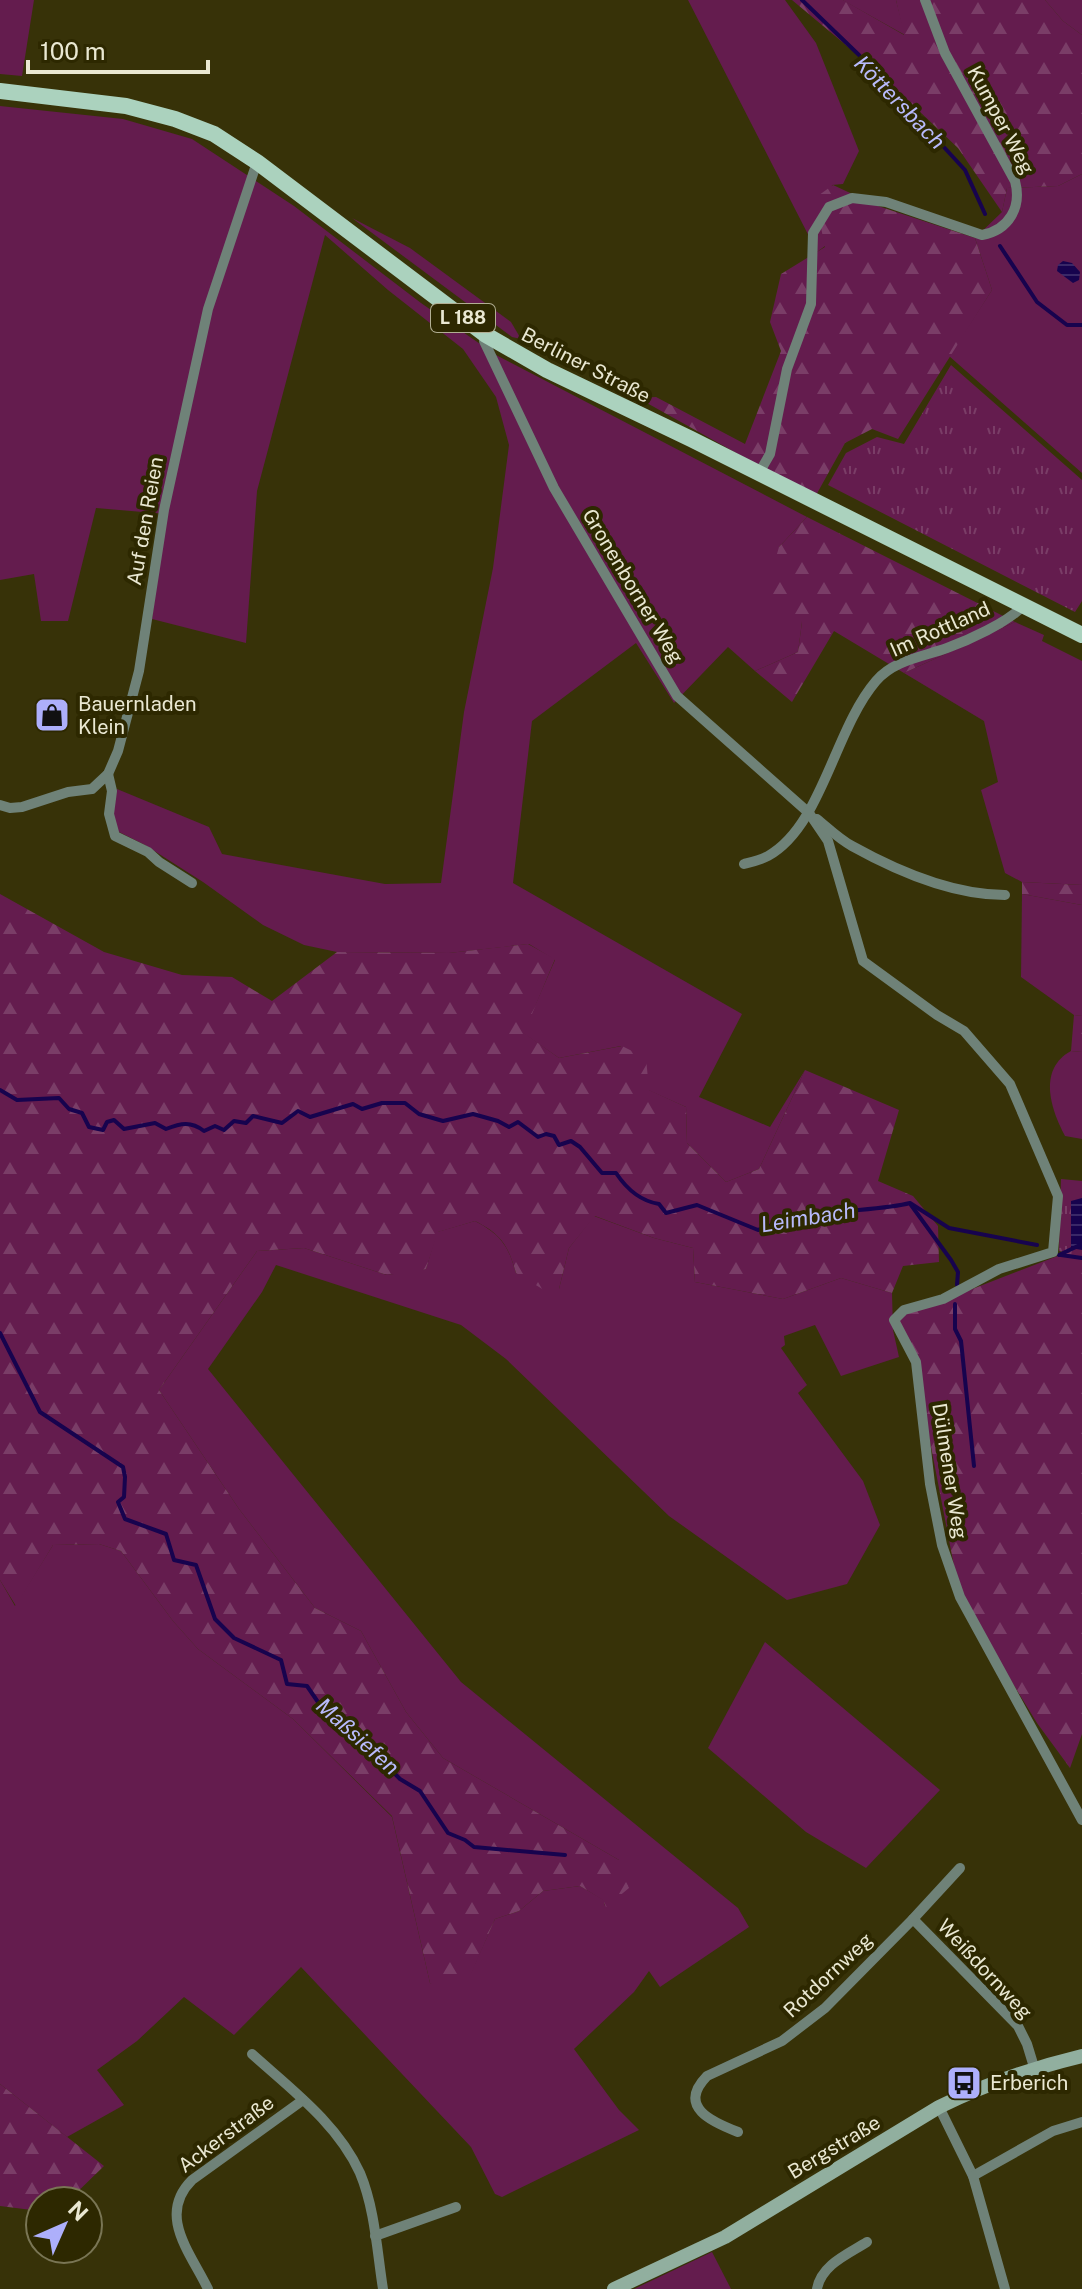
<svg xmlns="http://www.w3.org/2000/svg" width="1082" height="2289" viewBox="0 0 1082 2289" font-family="'Public Sans',sans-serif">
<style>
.green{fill:#641c4e}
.forest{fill:url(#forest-firs)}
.park{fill:url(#park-tufts)}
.water{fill:url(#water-rules)}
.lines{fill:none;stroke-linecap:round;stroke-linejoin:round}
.stream{stroke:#17034e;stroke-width:4}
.street{stroke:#6f8278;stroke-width:10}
.secondary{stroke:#91af9f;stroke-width:14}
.primary{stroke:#abd2be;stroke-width:16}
.labels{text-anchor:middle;stroke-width:8;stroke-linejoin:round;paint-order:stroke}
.shield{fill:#2d2800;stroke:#b1ae93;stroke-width:2}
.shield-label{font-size:18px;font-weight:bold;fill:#eae8d2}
.street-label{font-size:20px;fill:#eae8d2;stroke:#2d2800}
.poi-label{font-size:20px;fill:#eae8d2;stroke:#2d2800;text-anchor:start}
.water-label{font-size:22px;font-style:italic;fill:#b8bafb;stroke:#2d2800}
</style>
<defs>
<pattern id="forest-firs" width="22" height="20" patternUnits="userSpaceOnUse" patternTransform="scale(2)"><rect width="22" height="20" fill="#641c4e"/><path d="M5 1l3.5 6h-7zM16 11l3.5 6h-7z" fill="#7a3d67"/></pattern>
<pattern id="park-tufts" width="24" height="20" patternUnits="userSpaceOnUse" patternTransform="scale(2)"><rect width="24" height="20" fill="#641c4e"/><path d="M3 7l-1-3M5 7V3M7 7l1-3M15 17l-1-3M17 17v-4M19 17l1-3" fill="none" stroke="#7a3d67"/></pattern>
<pattern id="water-rules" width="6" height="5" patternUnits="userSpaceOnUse" patternTransform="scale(2)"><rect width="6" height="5" fill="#17034e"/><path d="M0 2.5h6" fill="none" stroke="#392867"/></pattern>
</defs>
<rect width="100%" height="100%" fill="#373208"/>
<g class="green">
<polygon points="0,0 34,0 22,76 0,74"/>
<polygon points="688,0 785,0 816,43 859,151 843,184 832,185 825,246 817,252"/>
<polygon points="843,0 896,0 905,35 844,1"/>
<polygon points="1045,0 1082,0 1082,35 1063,21"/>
<polygon points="0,106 123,119 192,139 294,206 421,303 496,355 807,517 779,547 802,622 798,652 755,671 728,647 674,703 636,643 532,721 513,883 742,1014 699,1097 770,1127 805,1070 759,1169 726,1182 687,1143 686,1107 648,1090 621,1046 559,1058 523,1033 555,960 529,944 449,953 337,952 304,945 263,925 203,882 145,845 117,831 113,815 117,789 209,827 222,854 385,884 441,883 464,712 493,568 509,445 496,397 463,349 388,290 325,235 257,491 246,643 152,619 166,514 96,508 68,621 41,621 34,574 0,580"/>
<polygon points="1082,174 1082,473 949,356 992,290 975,238 1002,212 1007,188 1058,186"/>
<polygon points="352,218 410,248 511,322 521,339 512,337"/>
<polygon points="1015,622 1044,635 1042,641 1082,661 1082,885 1022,882 1005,873 981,790 998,782 984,721 904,673"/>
<polygon points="1022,894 1082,905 1082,1016 1074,1015 1021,977"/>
<path d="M1071 1051 1082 1052V1139L1065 1136C1050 1108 1038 1069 1071 1051Z"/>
<path d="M594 1216 654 1238 693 1248 695 1282 783 1299 841 1278 892 1293 893 1330 899 1357 841 1376 815 1325 784 1336 785 1345 781 1348 807 1385 798 1393 863 1481 880 1525 847 1584 787 1600 669 1516 506 1359 461 1325 276 1265 262 1292 208 1369 461 1682 738 1908 749 1927 660 1987 649 1971 634 1992 574 2049 619 2110 639 2130 502 2197 495 2194 471 2147 301 1967 234 2035 184 1997 137 2041 97 2070 124 2105 67 2137 0 2084V1580L15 1606 53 1545 99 1544 121 1551 173 1621 198 1649 293 1719 392 1817 430 1983 462 1993 495 1919 519 1911 543 1891 580 1886 604 1900 605 1906 619 1860 443 1758 406 1712 361 1631 315 1608 239 1509 159 1390 257 1251 304 1248 387 1275 426 1269 437 1232 475 1221C501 1235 508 1245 516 1273L559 1289 569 1248Z"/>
<polygon points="765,1642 940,1790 866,1868 806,1832 708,1748"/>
<polygon points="712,2252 731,2289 634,2289"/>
</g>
<g class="forest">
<polygon points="792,0 843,0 904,35 896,0 1045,0 1063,21 1082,35 1082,174 1058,186 1007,188 1002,212 958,148 877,71"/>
<polygon points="833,185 878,206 975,238 992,290 898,439 872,429 845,443 815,497 638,398 656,397 745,444 781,351 770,322 781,274 825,247 815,198"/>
<polygon points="807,517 1015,622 904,673 834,631 792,702 755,671 798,652 802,622 764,599 779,547"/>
<polygon points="1022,882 1082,885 1082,905 1022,894"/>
<path d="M0 894 104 952 182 975 232 977 272 1001 337 952 449 953 528 944 555 959 524 1033 559 1058 622 1046 646 1058 649 1090 686 1107 687 1143 726 1182 759 1169 805 1070 899 1110 878 1181 913 1196 938 1226 939 1262 903 1266 892 1293 841 1278 783 1299 695 1282 693 1248 654 1238 595 1216 569 1248 559 1289 544 1290 516 1273C508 1245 501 1234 475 1221L438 1232 426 1269 412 1273 387 1275 304 1248 257 1251 159 1390 239 1509 315 1608 361 1631 406 1712 443 1758 619 1860 629 1888 606 1907 603 1900 580 1886 543 1891 519 1911 495 1919 463 1993 447 1995 430 1983 392 1816 293 1719 198 1649 173 1621 121 1551 99 1544 53 1545 16 1606 0 1580Z"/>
<polygon points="1074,1015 1082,1016 1082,1052 1071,1051"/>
<polygon points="1073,1250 1082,1252 1082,1734 1070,1768 1037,1723 960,1597 917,1374 896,1327 904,1310 944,1300"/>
<polygon points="0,2084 104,2166 68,2201 40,2201 40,2211 0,2206"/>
</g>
<g class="park">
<polygon points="951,365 1082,480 1082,601 1075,612 828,485 846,453 877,437 904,444"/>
<polygon points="1061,1179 1082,1181 1082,1256 1059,1251"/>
</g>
<g class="water">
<polygon points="1063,261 1072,263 1080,272 1079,280 1073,283 1057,271 1058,265"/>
<polygon points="1082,1198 1082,1250 1071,1248 1071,1201"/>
</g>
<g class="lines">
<g class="stream">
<polyline points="802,0 859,55 965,170 985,214"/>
<polyline points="1000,246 1037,302 1067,325 1082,325"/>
<path d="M0 1090 17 1100 59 1098 69 1109 82 1113 89 1127 103 1130 107 1122 114 1120 124 1129 155 1123 166 1129C181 1123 191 1121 204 1131L215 1126 224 1130 234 1121 246 1123 253 1116 282 1123 298 1111 310 1117 353 1104 362 1109 382 1103H405L419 1114 443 1121 473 1114 498 1121 509 1127 518 1122 538 1137 546 1134 554 1136 559 1145 571 1141 580 1147 602 1173H616C626 1188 640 1201 659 1204L666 1213 697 1205 758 1230 772 1225 781 1226C805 1209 877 1212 910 1203L949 1228 1037 1245"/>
<polyline points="911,1205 951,1260 958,1272 957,1285"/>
<polyline points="1059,1255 1082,1244"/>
<polyline points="1061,1255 1082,1258"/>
<polyline points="955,1304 955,1329 961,1341 974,1466"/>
<polyline points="0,1333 40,1412 123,1467 125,1477 124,1497 118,1502 125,1519 166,1534 174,1560 196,1565 215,1619 234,1638 281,1660 287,1684 307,1686 320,1705 361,1740 400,1779 420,1791 448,1833 465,1840 474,1847 565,1855"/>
</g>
<g class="street">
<polyline points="486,335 484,341 554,488 677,696 809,813 828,841 863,961 937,1015 964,1031 1010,1084 1058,1196 1053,1252 999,1269 943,1299 904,1310 894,1320 916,1362 930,1484 942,1545 960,1597 1082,1820"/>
<path d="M759 473 770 454 787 369 811 304 813 233 829 207 852 198 886 202 982 235C1009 230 1022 207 1015 181L945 53 925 0"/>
<polyline points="108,774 112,791 109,814 115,836 148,852 159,862 192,883"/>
<polyline points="0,805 10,808 22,807 68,792 92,789 108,774 118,751 139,671 164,510 208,309 257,162"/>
<path d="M817 819C828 828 839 839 852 846 897 871 953 895 1005 895"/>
<path d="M744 864C752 862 761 860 768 856 822 826 834 730 876 681 894 660 922 657 947 648 969 640 1006 623 1022 607"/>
<polyline points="960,1868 913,1919 1018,2026 1027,2044 1034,2067"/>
<path d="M252 2054C291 2089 338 2124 360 2173 375 2209 377 2251 383 2289"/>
<polyline points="939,2107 973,2176 1005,2289"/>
<path d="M738 2132C712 2122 677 2107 707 2076L782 2041 825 2008 913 1919"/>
<polyline points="973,2176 1053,2131 1082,2122"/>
<polyline points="375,2236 456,2207"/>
<path d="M208 2289C190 2252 157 2215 192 2180L303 2100"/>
<path d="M817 2289C821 2265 848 2254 867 2242"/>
</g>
<path class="secondary" d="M614 2289 725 2237 939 2107C986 2084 1032 2068 1082 2056"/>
<polyline class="primary" points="0,91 126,106 175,119 214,134 257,162 486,335 547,370 691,439 1082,635"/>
</g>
<defs>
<symbol id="shop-square" viewBox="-11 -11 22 22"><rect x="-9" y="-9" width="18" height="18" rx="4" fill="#adaffb" stroke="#2d2800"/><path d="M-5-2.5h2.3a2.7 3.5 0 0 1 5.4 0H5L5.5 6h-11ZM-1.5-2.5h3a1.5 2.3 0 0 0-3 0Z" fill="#111"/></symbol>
<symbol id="bus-square" viewBox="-11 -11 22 22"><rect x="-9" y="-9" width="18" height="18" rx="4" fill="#adaffb" stroke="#2d2800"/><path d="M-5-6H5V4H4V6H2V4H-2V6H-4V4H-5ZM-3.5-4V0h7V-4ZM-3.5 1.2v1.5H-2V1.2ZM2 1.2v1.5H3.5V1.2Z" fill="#111"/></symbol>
</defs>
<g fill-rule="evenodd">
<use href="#shop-square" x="32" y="695" width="40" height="40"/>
<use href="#bus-square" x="944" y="2063" width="40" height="40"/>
</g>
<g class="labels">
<rect class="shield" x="431" y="304" width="64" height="28" rx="6"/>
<g class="shield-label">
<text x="463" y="324">L 188</text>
</g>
<g class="street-label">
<text transform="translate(1001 120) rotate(62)" y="7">Kumper Weg</text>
<text transform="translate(586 365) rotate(27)" y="7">Berliner Straße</text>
<text transform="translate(145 521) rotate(-80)" y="7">Auf den Reien</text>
<text transform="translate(633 586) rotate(59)" y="7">Gronenborner Weg</text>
<text transform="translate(940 629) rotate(-24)" y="7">Im Rottland</text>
<text transform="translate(950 1471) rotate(81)" y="7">Dülmener Weg</text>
<text transform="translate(985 1969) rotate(47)" y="7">Weißdornweg</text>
<text transform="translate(828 1975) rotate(-43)" y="7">Rotdornweg</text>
<text transform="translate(226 2134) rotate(-37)" y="7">Ackerstraße</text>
<text transform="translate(834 2147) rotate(-31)" y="7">Bergstraße</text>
</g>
<g class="poi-label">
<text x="78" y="711">Bauernladen<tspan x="78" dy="23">Klein</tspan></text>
<text x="990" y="2090">Erberich</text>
</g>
<g class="water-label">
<text transform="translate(900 102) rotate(46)" y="8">Köttersbach</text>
<text transform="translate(808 1217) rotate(-9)" y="8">Leimbach</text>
<text transform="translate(358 1736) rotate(42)" y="8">Maßsiefen</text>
</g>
</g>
<g transform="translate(64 2225) rotate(45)"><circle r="38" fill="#2d2800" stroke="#797554" stroke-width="2"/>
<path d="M0-6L14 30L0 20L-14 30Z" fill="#adaffb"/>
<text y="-12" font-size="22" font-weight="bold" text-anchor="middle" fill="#eae8d2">N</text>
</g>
<path d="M28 60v12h180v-12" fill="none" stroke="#eae8d2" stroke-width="4"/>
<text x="40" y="60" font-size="24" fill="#eae8d2" stroke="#2d2800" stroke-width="6" paint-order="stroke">100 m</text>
</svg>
